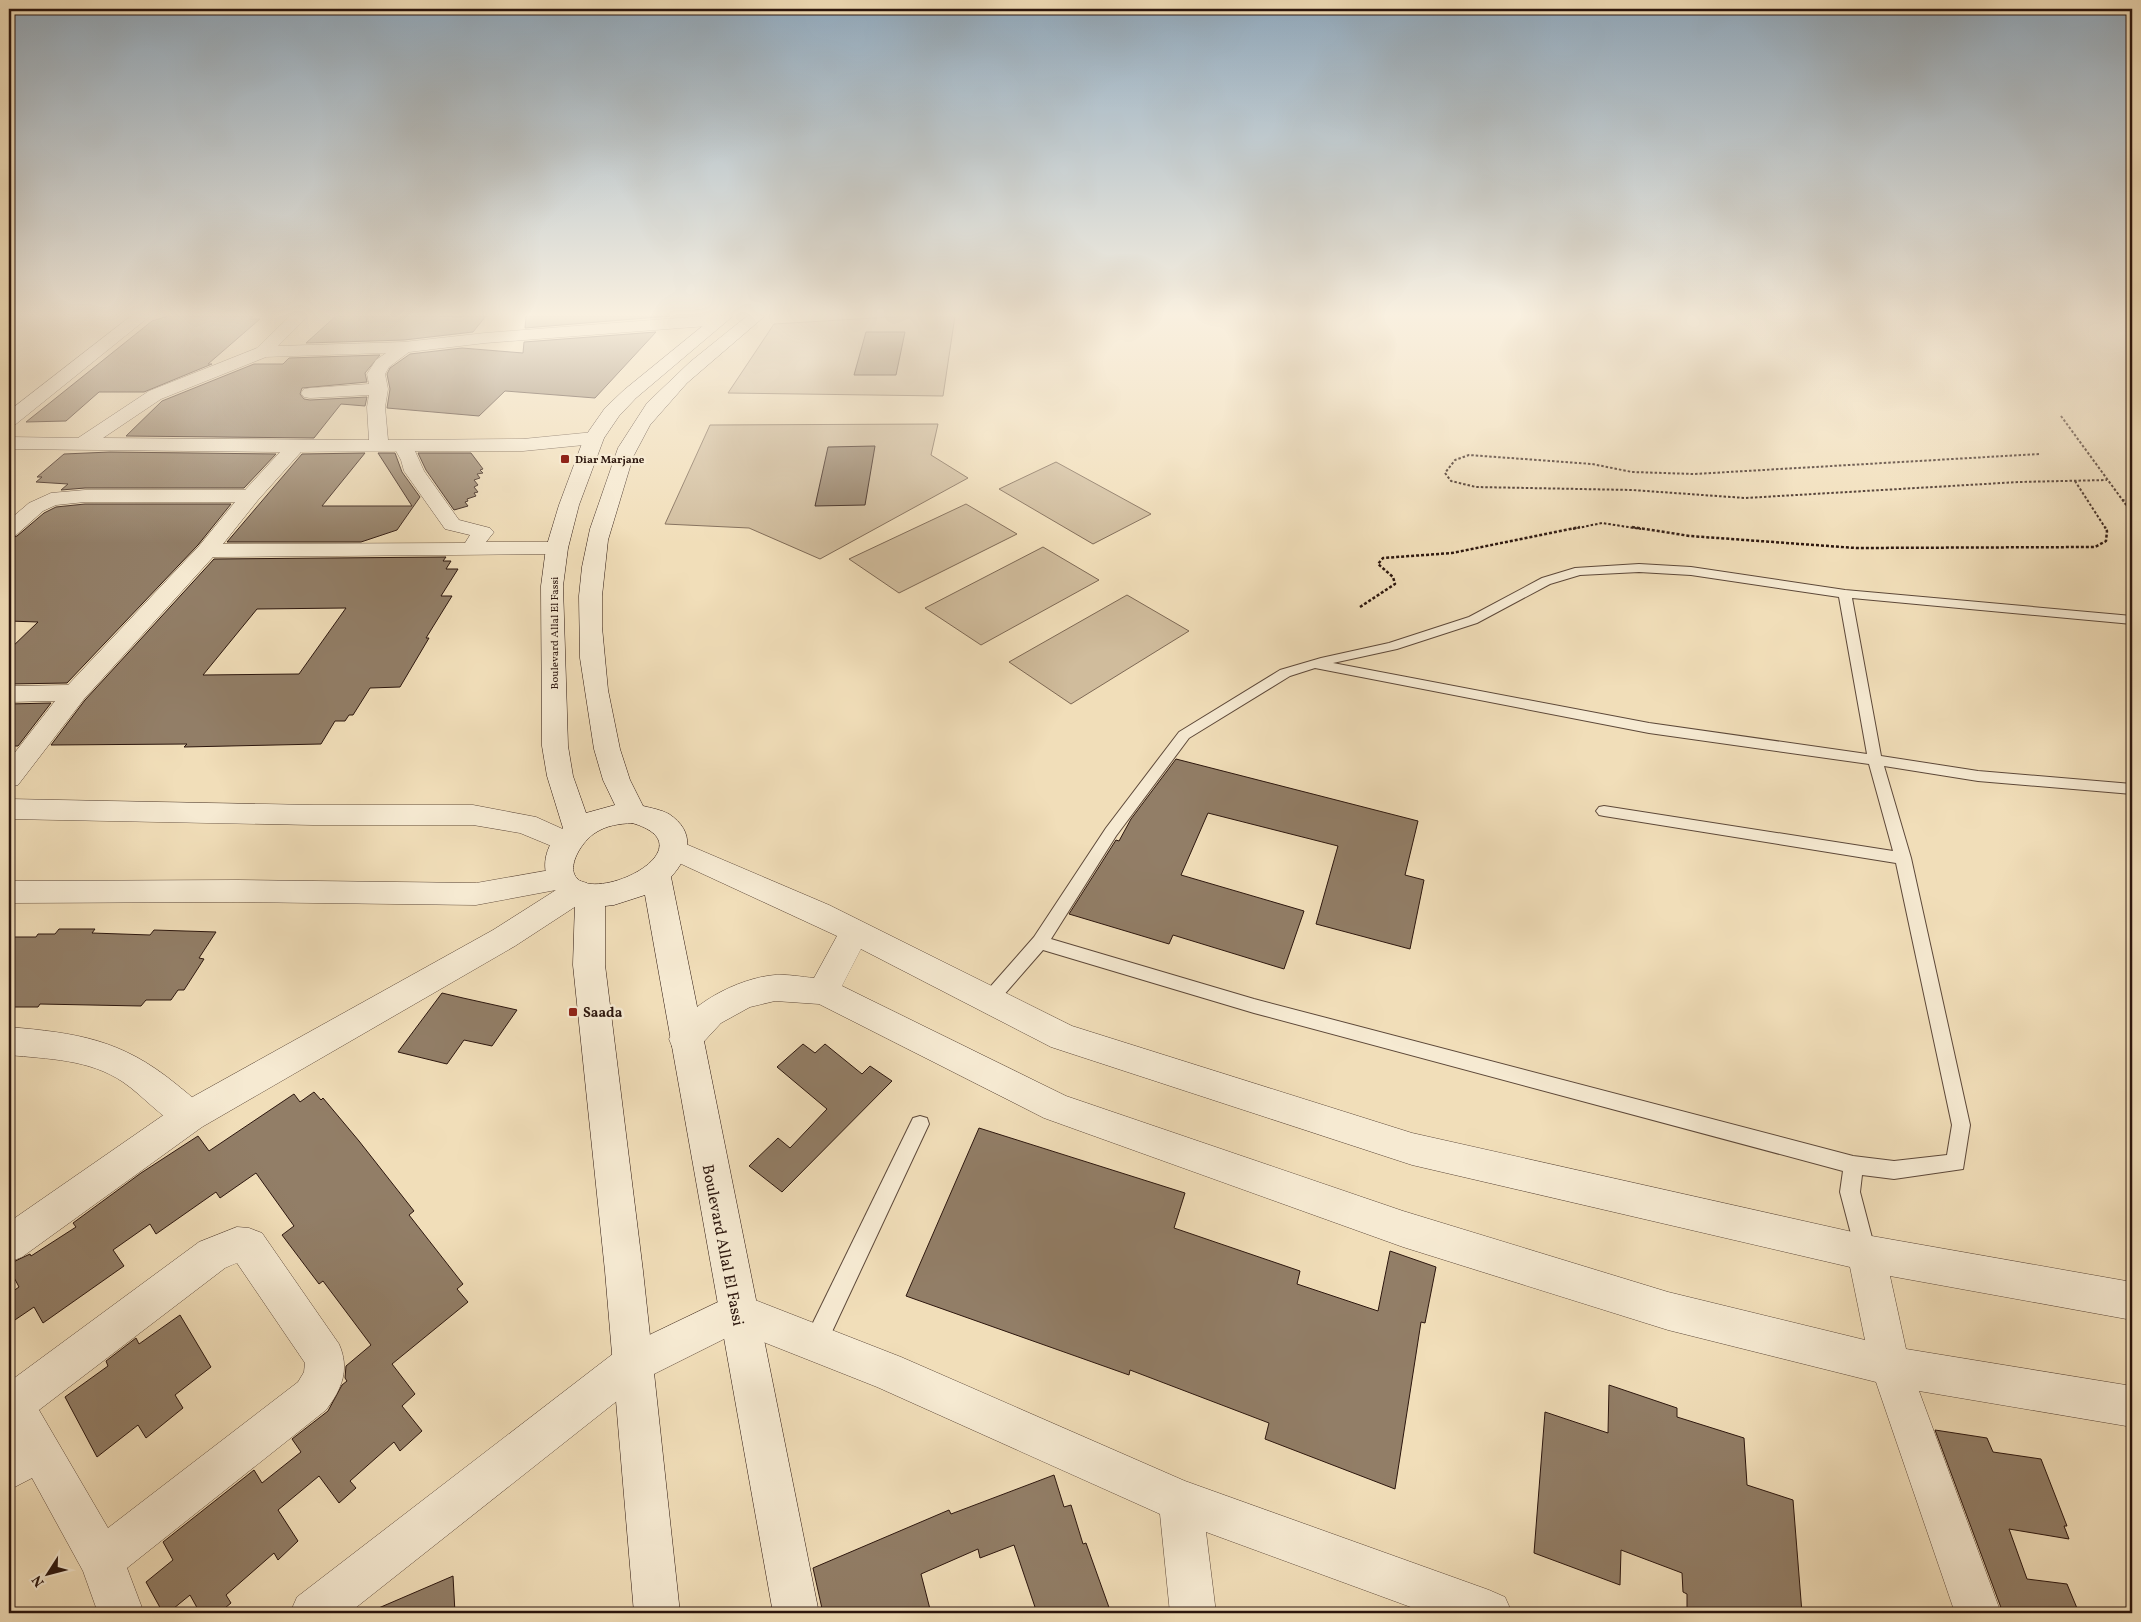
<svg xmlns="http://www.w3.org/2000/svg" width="2141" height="1622" viewBox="0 0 2141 1622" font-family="Vollkorn,serif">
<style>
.green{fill:#d0bc9c;stroke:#7e6955}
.building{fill:#927e67;stroke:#2c160e;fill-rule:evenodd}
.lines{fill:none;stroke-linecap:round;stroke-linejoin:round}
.service-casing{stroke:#5d4839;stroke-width:2}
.minor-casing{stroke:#5d4839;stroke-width:1}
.tertiary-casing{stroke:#5d4839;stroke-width:1}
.secondary-casing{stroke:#2c160e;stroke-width:1}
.path-far1{stroke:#2c160e;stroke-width:2;stroke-dasharray:2.5 2;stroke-linecap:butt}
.path{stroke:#2c160e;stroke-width:2.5;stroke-dasharray:3 2;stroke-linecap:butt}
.service{fill:#f6ead2;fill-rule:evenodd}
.minor{fill:#f6ead2;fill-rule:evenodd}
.tertiary{fill:#f6ead2;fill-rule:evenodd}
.secondary{fill:#f6ead2;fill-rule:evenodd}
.poi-dot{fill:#8f2418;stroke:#f6ead2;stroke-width:2}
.labels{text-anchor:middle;stroke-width:5;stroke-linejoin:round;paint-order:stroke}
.far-poi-label{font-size:11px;font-weight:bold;fill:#2c160e;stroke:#f6ead2;text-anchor:start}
.far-street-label{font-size:11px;fill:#2c160e;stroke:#f6ead2}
.poi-label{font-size:14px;font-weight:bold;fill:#2c160e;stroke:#f6ead2;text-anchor:start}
.near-street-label{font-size:16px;fill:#2c160e;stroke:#f6ead2}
</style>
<rect width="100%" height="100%" fill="#f1deb9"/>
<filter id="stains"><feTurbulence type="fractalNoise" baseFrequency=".004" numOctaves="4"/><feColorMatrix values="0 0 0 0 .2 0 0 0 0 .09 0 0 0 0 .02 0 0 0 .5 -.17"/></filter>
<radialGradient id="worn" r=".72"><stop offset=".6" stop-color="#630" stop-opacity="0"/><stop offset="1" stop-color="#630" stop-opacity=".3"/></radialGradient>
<g class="green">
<polygon points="907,316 955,316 943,396 728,393 774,324"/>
<polygon points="938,424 931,455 968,478 820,559 749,528 665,524 710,425"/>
<polygon points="1056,462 1151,514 1093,544 999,489"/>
<polygon points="966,504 1017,534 899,593 849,559"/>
<polygon points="1043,547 1099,580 981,645 925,608"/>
<polygon points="1127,595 1189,631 1071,704 1009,662"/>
</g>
<g class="building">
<polygon points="168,316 254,316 250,319 260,319 208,364 212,364 144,392 99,392 66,421 26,422 152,321"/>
<polygon points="336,316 486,316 473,332 404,340 306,343"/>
<polygon points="526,316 670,316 525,328"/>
<polygon points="656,332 595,398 505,391 479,416 387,408 390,389 387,374 390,368 410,354 462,348 523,353 524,342"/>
<polygon points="866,332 905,332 896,375 854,375"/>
<polygon points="380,355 365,373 367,382 302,388 300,394 304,399 310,400 367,397 365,406 341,404 314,438 126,436 162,401 254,364 283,364 289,358"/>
<polygon points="875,446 865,505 815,506 828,447"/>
<polygon points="110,452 276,454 244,488 85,488 61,490 68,484 36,482 42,477 37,477 64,454"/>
<polygon points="365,453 322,506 412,506 378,453 395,453 402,472 420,497 397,530 361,542 227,542 302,454"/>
<polygon points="418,453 471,453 483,469 480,470 483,473 477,474 480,478 474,480 478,485 474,487 478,492 474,493 476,496 467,499 468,501 465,502 468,506 454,510 426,470"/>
<polygon points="85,504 231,504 198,545 67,683 9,684 9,650 38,622 9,621 9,539 17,536 44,513 56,507"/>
<path d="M446 557 443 561H451L446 569H458L441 596H452L426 638H429L400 687 370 688 353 715H349L345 721H335L321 744 184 747 187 744 51 745 85 700 214 559ZM346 608 299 674 203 675 257 609Z"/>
<polygon points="51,703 18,746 9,746 9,704"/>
<polygon points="1176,759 1418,821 1405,875 1424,880 1410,949 1316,924 1338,846 1208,813 1181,875 1304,911 1284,969 1173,935 1169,944 1069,914 1116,840 1119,841 1131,819"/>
<polygon points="59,929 95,929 92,933 150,935 154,930 216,932 199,958 204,959 184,990 178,990 171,1000 146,1000 141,1006 40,1004 38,1007 9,1007 9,937 36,937 38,934 55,934"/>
<polygon points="442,993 463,998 517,1010 492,1046 464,1040 447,1064 398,1052"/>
<polygon points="803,1044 815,1053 825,1044 862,1074 870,1066 892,1081 782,1192 749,1166 778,1138 790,1148 827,1109 777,1067"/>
<polygon points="314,1092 321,1100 323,1098 359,1141 414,1211 409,1215 463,1284 457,1289 468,1302 392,1364 415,1394 402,1406 422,1431 400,1451 394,1442 350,1481 356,1488 339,1503 319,1476 278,1510 298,1541 278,1560 274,1553 226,1595 231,1603 219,1613 200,1613 190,1595 168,1613 163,1613 146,1582 173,1560 163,1542 254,1470 262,1483 301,1452 292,1439 328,1411 342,1385 347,1381 345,1378 346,1366 371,1345 323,1281 319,1284 282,1235 294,1226 256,1173 220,1198 216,1192 156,1234 150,1224 113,1250 124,1266 43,1323 34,1307 9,1324 9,1294 19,1287 9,1268 9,1264 30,1254 31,1256 76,1227 73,1223 141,1173 198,1136 209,1151 294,1094 300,1102"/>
<polygon points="979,1128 1185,1193 1174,1228 1300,1271 1297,1284 1378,1311 1390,1251 1436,1267 1425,1323 1421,1322 1395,1489 1265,1439 1269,1423 1130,1370 1129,1375 906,1296"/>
<polygon points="180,1315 211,1367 175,1395 183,1408 146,1438 138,1425 97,1457 65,1397 108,1366 106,1361 136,1338 139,1344"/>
<polygon points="1609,1385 1677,1408 1677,1417 1744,1438 1747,1485 1793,1500 1802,1613 1702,1613 1687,1608 1687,1594 1683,1592 1682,1573 1621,1550 1620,1585 1534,1553 1545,1412 1608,1433"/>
<polygon points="1935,1430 1987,1438 1993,1452 2041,1459 2067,1526 2064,1526 2069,1539 2009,1529 2027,1579 2067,1584 2079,1613 2003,1613"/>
<polygon points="1054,1475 1064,1507 1071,1505 1083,1544 1086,1543 1111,1613 1037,1613 1014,1545 980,1558 978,1549 921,1574 931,1613 823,1613 813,1568 949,1510 951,1514"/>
<polygon points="453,1576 455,1613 367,1613"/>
</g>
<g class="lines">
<defs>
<g id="service">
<path d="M1639 564 1691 567 1845 590 2132 616V624L1852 598 1881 756 1978 771 2132 784V794L1978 781 1884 766 1911 858 1970 1125 1963 1169 1894 1179 1862 1175 1860 1192 1876 1253 1873 1260 1866 1263 1859 1260 1856 1253 1840 1192 1843 1171 1254 1013 1043 950 995 1005 989 1007 983 1005 980 1000 983 995 1034 937 1106 828 1179 732 1280 670 1321 658 1389 643 1469 617 1542 578 1575 568ZM1639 572 1691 575 1839 597 1867 754 1649 723 1333 663 1397 649 1477 623 1550 584 1580 575ZM1315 668 1649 733 1869 764 1893 851 1604 806 1599 807 1596 811 1599 815 1604 816 1896 863 1952 1125 1947 1155 1894 1161 1853 1156 1254 999 1051 939 1116 836 1189 738 1290 676Z"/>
<polygon points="920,1116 927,1118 929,1124 823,1351 815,1354 807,1351 804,1343 807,1335 913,1118"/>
</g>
<g id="minor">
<polygon points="131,316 150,316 16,424 9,426 9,411"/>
<path d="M290 316H308L278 346 404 342 485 333 704 316H725L728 320 720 325 485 343 409 352 389 367 385 374 388 389 385 407 388 440 523 439 594 432 601 434 604 438 601 442 594 444 523 451H415L424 471 459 520 490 528 494 532 486 542H557L565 543 568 548 565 553 557 554 213 557 84 699 18 785 9 787V760L55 701 9 702V686L68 685 199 546 235 502H85L56 505 43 511 16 535 9 537V520L29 503 51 493 85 490H245L280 452 9 449V437L78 438 149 391 257 348ZM386 353 376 360 367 374 369 384 310 388 304 389 301 393 304 397 310 398 369 395 367 407 369 440 103 438 161 399 266 357ZM396 451 401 460 404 471 445 529 470 535 465 543 223 544 258 500 301 452Z"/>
<polygon points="9,799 313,805 473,805 536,817 576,835 580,842 576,849 566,852 520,833 473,825 313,825 9,819"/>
<path d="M674 839 829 905 1072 1026 1412 1133 1866 1235 2132 1282V1320L1890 1276 1906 1349 2132 1386V1427L1919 1391 2001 1613H1955L1876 1382 1668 1330 1403 1247 1044 1118 819 1004 775 1001 750 1007 721 1023 697 1049 685 1053 673 1049 669 1039C686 1005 738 978 775 975 788 974 802 977 814 978L837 936 664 856 660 849 664 842ZM861 949 1051 1047 1412 1165 1850 1267 1865 1340 1668 1292 1403 1211 1066 1096 842 986Z"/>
<polygon points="562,868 572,871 577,879 572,887 476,905 238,902 9,903 9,881 238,880 476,883"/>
<path d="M9 1027C77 1033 121 1039 176 1084 188 1094 200 1102 207 1116L202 1127 190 1131C164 1122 145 1097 123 1082 89 1059 48 1059 9 1055Z"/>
<path d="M237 1227 249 1228 262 1233 339 1344C350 1369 342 1389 326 1410L127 1568 144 1613H98L83 1571 32 1478 9 1490V1443L11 1441 9 1438V1378L13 1379 199 1242ZM237 1263 305 1363 304 1372 298 1382 108 1528 39 1410 225 1268Z"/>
<polygon points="737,1293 901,1357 1185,1481 1489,1590 1505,1597 1512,1613 1427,1613 1206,1532 1216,1613 1170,1613 1160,1514 877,1387 738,1332 646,1378 349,1613 290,1613 297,1597 618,1350"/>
</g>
<polygon id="tertiary" points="577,880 587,883 592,891 587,899 515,946 202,1127 22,1257 9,1262 9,1222 178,1105 493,930 567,883"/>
<path id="secondary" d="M715 316H733L636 398 619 416 604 438 579 505 568 548 563 586 568 746 573 776 586 813 615 805 603 780 594 749 580 658 579 596 582 567 590 529 618 448 647 403 690 362 747 316H765L687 383 650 425 633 457 608 540 602 596V627L608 690 620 749 630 780 643 806C651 808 662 810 669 814 696 832 690 856 671 877L819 1613H773L645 895 614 905 605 906V965L643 1271 680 1613H634L605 1271 573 965 575 902C538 890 537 852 563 828L547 776 542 746 541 586 546 548 559 505 584 438 605 408 624 390ZM632 823C698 842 630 887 591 884 558 881 578 844 595 833 607 825 619 824 632 823Z"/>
</defs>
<use href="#service" class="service-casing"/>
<use href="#minor" class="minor-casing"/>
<use href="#tertiary" class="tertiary-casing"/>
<use href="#secondary" class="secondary-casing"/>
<g class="path-far1">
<polyline points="2061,416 2132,513"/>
<polyline points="2039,454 1694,474 1632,472 1592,464 1469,455 1455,460 1445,473 1451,481 1476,487 1632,490 1745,498 2019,482 2107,480"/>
<polyline points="2075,481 2106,529"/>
<polyline points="2122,500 2132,501"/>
<polyline points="1573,529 1602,523 1641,529"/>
</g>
<g class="path">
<polyline points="1632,527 1690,536 1856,548 2095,547 2106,541 2107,531 2105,527"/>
<polyline points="1360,607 1395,584 1393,577 1378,564 1383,558 1452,553 1580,527"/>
</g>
<use href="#service" class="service"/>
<use href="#minor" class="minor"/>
<use href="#tertiary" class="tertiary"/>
<use href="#secondary" class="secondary"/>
</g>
<linearGradient id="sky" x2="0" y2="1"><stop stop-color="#91aabe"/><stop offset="0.58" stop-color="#f9f0e0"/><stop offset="1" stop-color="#f9f0e0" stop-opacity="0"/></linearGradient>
<rect width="2141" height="543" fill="url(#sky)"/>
<g class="poi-dot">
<rect x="560" y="454" width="10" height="10" rx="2.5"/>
<rect x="568" y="1007" width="10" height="10" rx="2.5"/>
</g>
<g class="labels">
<g class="far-poi-label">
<text x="575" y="463">Diar Marjane</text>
</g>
<g class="far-street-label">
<text transform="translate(554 633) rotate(-90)" y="4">Boulevard Allal El Fassi</text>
</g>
<g class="poi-label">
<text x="583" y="1017">Saada</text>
</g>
<g class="near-street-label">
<text transform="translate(724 1245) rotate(79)" y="6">Boulevard Allal El Fassi</text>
</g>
</g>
<rect width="2141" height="1622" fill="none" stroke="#f1deb9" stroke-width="30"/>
<rect x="10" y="10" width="2121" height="1602" fill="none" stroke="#2c160e" stroke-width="2.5"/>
<rect x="15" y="15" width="2111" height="1592" fill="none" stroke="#2c160e"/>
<g transform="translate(48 1574) rotate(234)" stroke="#f6ead2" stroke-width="4" paint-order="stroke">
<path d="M0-4L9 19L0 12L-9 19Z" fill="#2c160e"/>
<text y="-8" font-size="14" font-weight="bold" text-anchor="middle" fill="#2c160e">N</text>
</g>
<rect width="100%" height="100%" filter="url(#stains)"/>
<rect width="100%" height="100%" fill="url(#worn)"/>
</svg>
